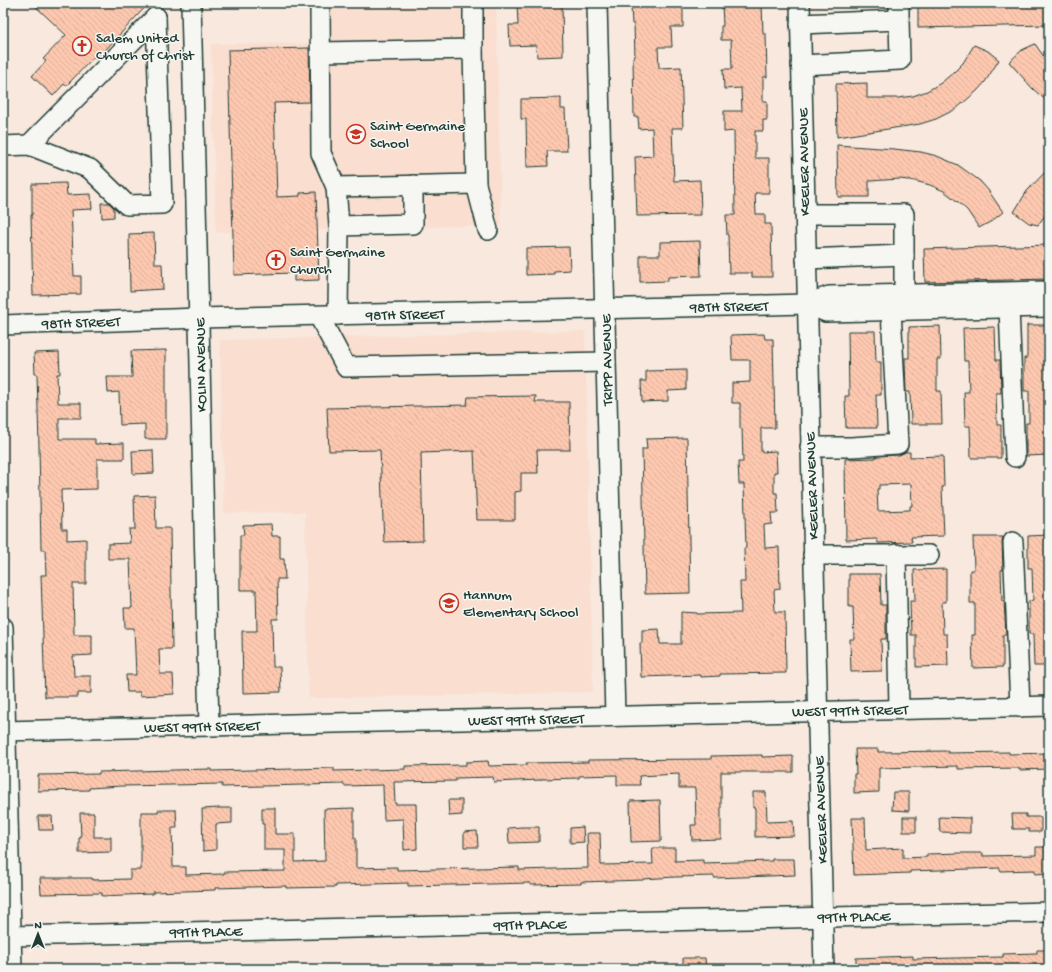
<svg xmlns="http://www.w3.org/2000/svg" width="1052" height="972" viewBox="0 0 1052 972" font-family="'Gochi Hand',sans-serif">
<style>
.built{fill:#faded0}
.building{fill:url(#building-back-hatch);stroke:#1f3d34;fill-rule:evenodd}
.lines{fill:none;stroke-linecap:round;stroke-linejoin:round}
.minor-casing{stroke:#1f3d34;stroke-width:22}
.minor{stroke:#f6f6f2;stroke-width:19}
.labels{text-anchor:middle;stroke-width:3;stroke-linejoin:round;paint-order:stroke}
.poi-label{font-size:15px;fill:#1f3d34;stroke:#f6f6f2;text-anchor:start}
.street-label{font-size:15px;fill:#1f3d34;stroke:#f6f6f2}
</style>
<defs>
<pattern id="building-back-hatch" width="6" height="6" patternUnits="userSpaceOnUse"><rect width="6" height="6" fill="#fec8b0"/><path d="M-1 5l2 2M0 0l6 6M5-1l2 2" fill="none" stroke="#d9ad98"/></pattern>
</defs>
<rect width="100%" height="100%" fill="#f8e8de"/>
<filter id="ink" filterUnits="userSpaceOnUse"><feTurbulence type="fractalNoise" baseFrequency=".025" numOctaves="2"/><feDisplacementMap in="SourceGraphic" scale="8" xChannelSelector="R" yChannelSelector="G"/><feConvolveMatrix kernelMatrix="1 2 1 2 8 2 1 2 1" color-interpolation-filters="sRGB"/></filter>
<g filter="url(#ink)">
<g class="built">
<polygon points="320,3 496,3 501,225 216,232 211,44 320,43"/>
<polygon points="585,331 593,692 309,698 305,512 224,513 220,340"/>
</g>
<g class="building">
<polygon points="32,3 149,3 97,59 94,57 66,86 64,84 53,96 32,76 46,61 43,59 66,35"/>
<polygon points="517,3 562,4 563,56 537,57 536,45 510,46 509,25 518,25"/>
<polygon points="722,3 762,3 763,34 766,34 767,77 763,77 763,101 767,101 767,120 763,120 763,131 755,131 755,158 769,158 769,193 755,193 756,214 765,214 765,224 771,224 772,277 752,277 752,273 729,273 728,235 727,235 726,215 735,215 734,131 724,132 724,111 742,111 741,88 724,89 723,69 732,69 731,40 721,40 721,26 723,26"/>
<polygon points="918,3 1049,3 1049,25 918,28"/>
<polygon points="683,4 683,27 671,27 672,47 658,47 659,68 681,67 683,128 672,128 674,181 700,180 701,215 637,216 635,157 653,156 652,128 639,129 638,117 634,117 633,57 635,57 634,24 632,24 631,6"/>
<polygon points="1035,44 1049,64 1049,103 1033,89 1009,62 1022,50"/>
<polygon points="974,45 988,51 999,60 985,82 977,91 956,109 936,119 920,124 837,137 836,84 867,83 867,98 898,98 913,96 927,91 941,83 954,72 963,63"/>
<polygon points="309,48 310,102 274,103 277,197 300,196 300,193 316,192 319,280 294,281 294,273 234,275 228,50"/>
<polygon points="561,98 561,109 565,109 567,151 547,151 548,166 527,167 526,119 521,119 521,99"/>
<polygon points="837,145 894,149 921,152 937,156 958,165 980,181 988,190 1003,212 992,221 979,228 967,210 958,202 944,191 930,185 915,181 900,179 869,181 869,197 838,197"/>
<polygon points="1049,168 1049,210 1038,225 1029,223 1014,212 1027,191"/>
<polygon points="66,183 67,195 91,194 92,209 71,210 74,276 81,276 81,294 33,295 31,215 32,215 32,184"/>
<polygon points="101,203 109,203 114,208 114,217 102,218"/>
<polygon points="154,233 155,264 162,264 163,289 130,291 129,234"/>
<polygon points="700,241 701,276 668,277 668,281 640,282 640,255 660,255 660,242"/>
<polygon points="1049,245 1049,279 925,282 924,249"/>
<polygon points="569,247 570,270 554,271 554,274 526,275 526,248"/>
<polygon points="1027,325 1049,325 1049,455 1026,456 1026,423 1029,423 1029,391 1024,391 1024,358 1027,358"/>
<polygon points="940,326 941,359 937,359 937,391 941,391 942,424 911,424 910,392 906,392 905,361 905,358 909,358 909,327"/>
<polygon points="995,327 996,360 1000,360 1001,393 996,393 997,425 1001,425 1001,458 971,458 970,426 965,426 964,392 969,392 968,361 964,361 963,328"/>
<polygon points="848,331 875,331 876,362 881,362 881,395 876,395 877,428 846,428 845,396 849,396"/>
<polygon points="764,334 765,339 773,339 775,428 761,428 761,452 776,451 777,472 774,472 774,493 777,493 778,513 771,513 772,524 764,525 765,548 779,547 780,589 774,590 775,612 785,612 786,673 720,674 720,676 701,677 701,675 641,677 640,643 642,643 642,630 659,629 660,644 681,644 681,612 697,613 697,614 741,613 740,582 745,582 744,548 746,548 744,484 739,484 738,462 743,462 742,428 740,429 740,403 732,403 732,383 750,382 750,360 732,360 731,335"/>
<polygon points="166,350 166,439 145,439 145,424 120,425 119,392 108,393 107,377 132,377 131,351"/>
<polygon points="59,352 60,374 57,374 58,403 81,403 81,418 59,418 59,439 95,439 95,444 124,443 124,459 97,459 97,489 61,490 62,529 67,529 67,540 86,539 86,584 73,584 74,635 92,635 92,655 73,656 74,676 91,676 91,693 78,693 78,697 45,697 41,575 46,575 45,550 41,550 39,446 37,374 35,374 34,353"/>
<polygon points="686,370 686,390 668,391 668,401 642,402 641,381 646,381 646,371"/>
<polygon points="536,396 535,402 569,402 570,450 537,450 538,473 521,473 521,491 515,492 515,520 477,520 474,451 421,453 423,541 384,542 380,450 329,451 327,408 467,405 468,397"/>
<polygon points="687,438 690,593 645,594 642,449 647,449 646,439"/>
<polygon points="153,450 154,473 133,474 132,451"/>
<path d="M905 452H910V457L943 456 944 487H942L944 536 911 537 912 542 878 543 877 539 846 540 845 459 876 458V456L899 455ZM911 484 912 506H910V510L878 511 877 489H879V485Z"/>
<polygon points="155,495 156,528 170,528 172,649 159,649 160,674 173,674 174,694 140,696 140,692 127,692 126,675 136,675 134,628 125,628 124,608 132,608 130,559 108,559 108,544 130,543 129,529 135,529 134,496"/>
<polygon points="271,524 272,536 280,536 280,559 284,559 285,579 277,579 278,619 272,619 273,667 280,667 281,692 243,693 242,631 257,631 256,590 240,590 240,535 244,535 243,525"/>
<polygon points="1049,535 1049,666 1034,666 1033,634 1029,634 1029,601 1033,600 1032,568 1028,568 1028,536"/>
<polygon points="973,537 1003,537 1002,542 1003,570 1001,570 1002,601 1004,601 1006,635 1003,635 1003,667 973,668 972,635 975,635 975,603 970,603 970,570 974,570"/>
<polygon points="946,569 946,602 942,602 943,634 947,634 948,666 916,667 916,635 911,635 910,601 915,601 914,570"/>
<polygon points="849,574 880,574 881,605 886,605 886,639 881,639 882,671 851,672 850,639 854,639 853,607 849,607"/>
<polygon points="855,749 878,749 878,752 948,751 948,753 1009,752 1009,754 1049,753 1049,769 1019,770 1019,768 958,769 958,766 879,768 879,792 854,793 854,774 856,774"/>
<polygon points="762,755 762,757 793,756 793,772 721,772 721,839 692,840 691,825 696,825 695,788 679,788 679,774 639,776 640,785 617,785 617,775 579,776 579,778 541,779 541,780 516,781 494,782 493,777 456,778 456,781 394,782 395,804 416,804 417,849 404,850 403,819 384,820 383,785 344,786 344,784 222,787 222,784 122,786 89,788 89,790 38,791 38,775 99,774 99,772 211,769 211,771 334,768 334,771 405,769 405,766 466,765 466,762 488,761 489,766 527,765 526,763 588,762 588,760 711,759 711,756"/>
<polygon points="753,792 766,792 767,822 793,821 794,836 755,837 755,808 753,808"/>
<polygon points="893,792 909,792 909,811 892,810"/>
<polygon points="448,800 462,800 462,815 449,816"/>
<polygon points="660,800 661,841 631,842 630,801"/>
<polygon points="219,808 232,808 232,823 216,824 216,850 203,851 202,809"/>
<polygon points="262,808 275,808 275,834 295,834 295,862 325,861 324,809 354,808 354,838 356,838 356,868 397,867 397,870 519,867 519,870 588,868 587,833 600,833 601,865 653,864 652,848 675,848 675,861 703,860 703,863 772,861 772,859 794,859 795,875 714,878 714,876 675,877 643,879 643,880 581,882 581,884 530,885 530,883 408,886 408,883 336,885 336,887 286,888 286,886 215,888 215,890 153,892 153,894 124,895 102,896 102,893 41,894 40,878 92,878 92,880 130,879 130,870 141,870 141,812 158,812 158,810 176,810 177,828 172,828 173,867 186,867 186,875 224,874 224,872 285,871 285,850 264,850 264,824 262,824"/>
<polygon points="80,813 94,813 94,837 111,837 111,852 79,853 79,838 81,838"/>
<polygon points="1012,814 1026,814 1026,817 1041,817 1041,832 1029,832 1029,829 1013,829"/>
<polygon points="38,816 52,816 53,830 39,830"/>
<rect x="903" y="817" width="13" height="15"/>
<polygon points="939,817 970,818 970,833 940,832"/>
<polygon points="852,818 865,818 866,850 903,848 903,858 927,857 927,854 961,853 983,853 983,856 1036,855 1036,847 1049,847 1049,873 1035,874 1035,870 1000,871 1000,868 910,871 910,873 854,875"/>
<polygon points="522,827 539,827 539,842 509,843 508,828"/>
<polygon points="583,827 584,842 570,843 570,828"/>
<polygon points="477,831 478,847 464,847 464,832"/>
<polygon points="1037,950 1049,950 1049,965 1026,966 1026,969 856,969 856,958 913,956 913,959 1003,957 1003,954 1037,953"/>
<polygon points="683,958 705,958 706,969 683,969"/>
</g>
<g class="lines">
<defs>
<g id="minor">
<polyline points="191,3 209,726"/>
<polyline points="320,3 321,153 336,187 339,226 338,315"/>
<polyline points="597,3 615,716"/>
<polyline points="800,3 824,969"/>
<polyline points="899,3 899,20"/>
<polyline points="800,24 899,20 900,60 801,65"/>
<polyline points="473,49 476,184 488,230"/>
<polyline points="321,52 473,49 473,3"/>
<polyline points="29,145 156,17"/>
<polyline points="3,146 29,145 90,169 127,205 162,204 156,17"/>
<polyline points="336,187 476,184"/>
<polyline points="805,214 904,214 904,294"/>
<polyline points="339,226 413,224 413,185"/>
<polyline points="806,259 904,255"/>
<polyline points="807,304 826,312 1049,307"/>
<polyline points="1009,308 1015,457"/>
<polyline points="319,316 346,367 606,362"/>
<polyline points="3,325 199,318 807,304 829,296 1049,291"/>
<polyline points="810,447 851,447 898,444 891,310"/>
<polyline points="1013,542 1020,707"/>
<polyline points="896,554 899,709"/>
<polyline points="813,555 929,555"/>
<polyline points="3,627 12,969"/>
<polyline points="3,731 1049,706"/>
<polyline points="11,936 1049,912"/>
</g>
</defs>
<use href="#minor" class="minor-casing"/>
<use href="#minor" class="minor"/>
</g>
</g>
<defs>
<symbol id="church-ring" viewBox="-11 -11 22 22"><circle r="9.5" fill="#f6f6f2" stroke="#c8321e" stroke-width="1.5"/><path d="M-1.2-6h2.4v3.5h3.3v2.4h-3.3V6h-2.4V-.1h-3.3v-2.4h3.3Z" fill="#c8321e"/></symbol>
<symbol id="school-ring" viewBox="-11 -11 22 22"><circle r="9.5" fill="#f6f6f2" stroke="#c8321e" stroke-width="1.5"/><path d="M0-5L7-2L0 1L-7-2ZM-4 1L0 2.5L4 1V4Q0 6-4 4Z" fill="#c8321e"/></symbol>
</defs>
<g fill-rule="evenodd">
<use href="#church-ring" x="71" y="35" width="22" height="22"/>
<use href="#school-ring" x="345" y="123" width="22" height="22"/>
<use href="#church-ring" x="265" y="249" width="22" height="22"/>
<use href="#school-ring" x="438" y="592" width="22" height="22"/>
</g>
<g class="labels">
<g class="poi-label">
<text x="96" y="42">Salem United<tspan x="96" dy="17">Church of Christ</tspan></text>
<text x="370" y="130">Saint Germaine<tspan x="370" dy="17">School</tspan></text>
<text x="290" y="256">Saint Germaine<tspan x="290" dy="17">Church</tspan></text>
<text x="463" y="599">Hannum<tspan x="463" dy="17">Elementary School</tspan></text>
</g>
<g class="street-label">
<text transform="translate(803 162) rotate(-91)" y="5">KEELER AVENUE</text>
<text transform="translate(729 306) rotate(-1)" y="5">98TH STREET</text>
<text transform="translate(405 314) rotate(-1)" y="5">98TH STREET</text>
<text transform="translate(81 322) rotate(-2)" y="5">98TH STREET</text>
<text transform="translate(606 360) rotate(-91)" y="5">TRIPP AVENUE</text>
<text transform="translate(200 365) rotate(-91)" y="5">KOLIN AVENUE</text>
<text transform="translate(811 486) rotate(-92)" y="5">KEELER AVENUE</text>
<text transform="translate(850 710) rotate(-1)" y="5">WEST 99TH STREET</text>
<text transform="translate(526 719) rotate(-1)" y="5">WEST 99TH STREET</text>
<text transform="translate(202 726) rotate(-1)" y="5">WEST 99TH STREET</text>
<text transform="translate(820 810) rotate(-92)" y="5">KEELER AVENUE</text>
<text transform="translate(854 916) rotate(-1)" y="5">99TH PLACE</text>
<text transform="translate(530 924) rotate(-1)" y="5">99TH PLACE</text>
<text transform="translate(206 931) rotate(-1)" y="5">99TH PLACE</text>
</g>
</g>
<rect width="1052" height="972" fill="none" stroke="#f6f6f2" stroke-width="16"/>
<rect x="8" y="8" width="1036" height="956" fill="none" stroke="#1f3d34" stroke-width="1.5" filter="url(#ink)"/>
<g transform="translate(38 934)" stroke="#f6f6f2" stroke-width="3" paint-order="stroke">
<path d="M0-3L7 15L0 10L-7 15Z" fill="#1f3d34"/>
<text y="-6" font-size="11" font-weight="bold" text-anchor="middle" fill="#1f3d34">N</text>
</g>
</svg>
